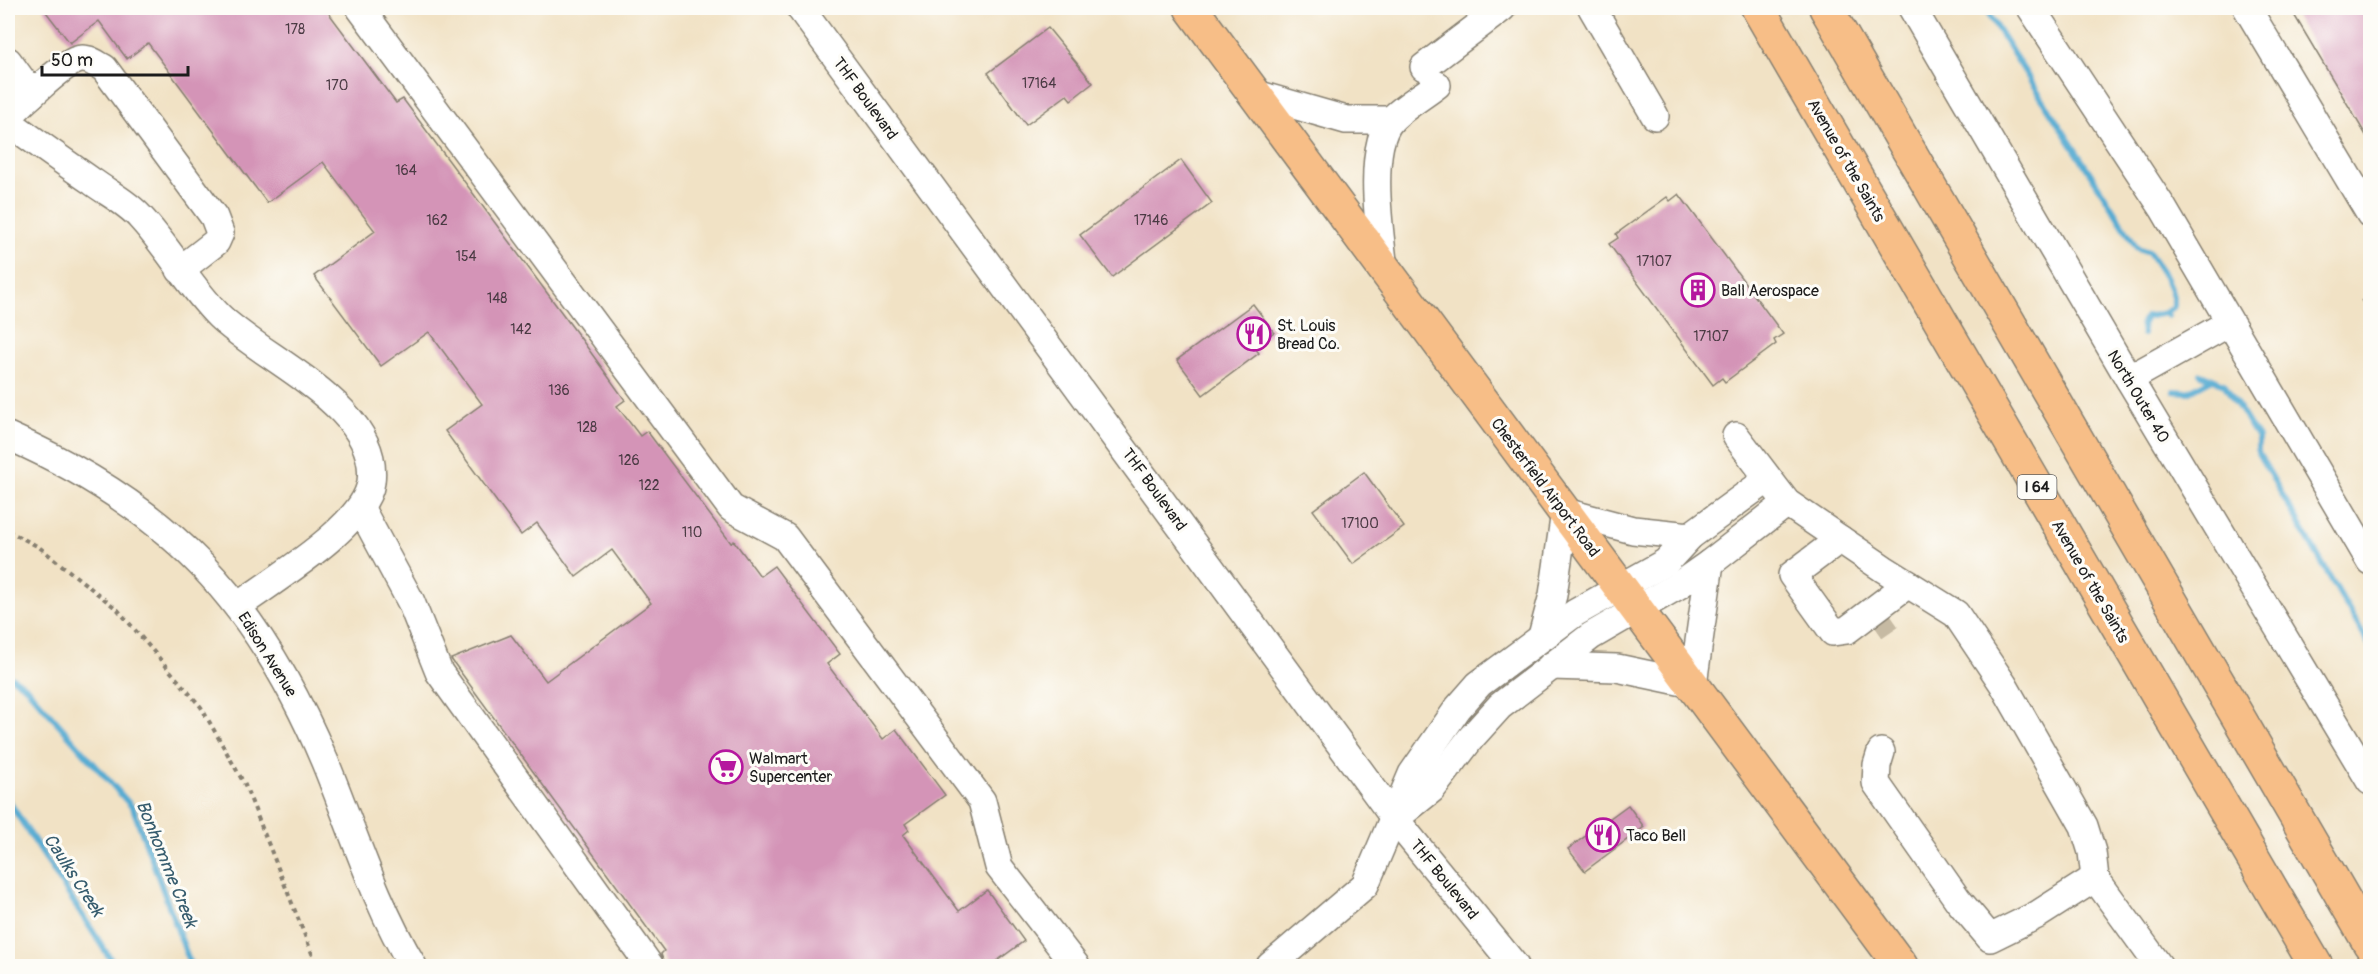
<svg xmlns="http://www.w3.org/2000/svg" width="2378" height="974" viewBox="0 0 2378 974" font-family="Pangolin,sans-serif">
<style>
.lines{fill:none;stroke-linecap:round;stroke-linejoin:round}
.stream{stroke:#55abd2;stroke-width:6}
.building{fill:#d494b7}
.minor-tunnel{stroke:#c6baa3;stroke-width:27;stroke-dasharray:27 14;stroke-linecap:butt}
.minor-casing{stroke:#867f70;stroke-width:30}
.major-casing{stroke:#867f70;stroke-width:36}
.highway-casing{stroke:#867f70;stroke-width:36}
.path{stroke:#867f70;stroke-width:4;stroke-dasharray:4.5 4.5;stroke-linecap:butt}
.minor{stroke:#fff;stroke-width:27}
.major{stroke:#f7be87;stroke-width:33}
.highway{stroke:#f7be87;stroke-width:33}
.labels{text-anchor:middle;stroke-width:6;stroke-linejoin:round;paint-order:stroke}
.number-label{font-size:14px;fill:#4a3a43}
.shield{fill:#fdfcf7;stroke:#605f5e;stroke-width:1.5}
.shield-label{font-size:15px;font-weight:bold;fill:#1c1c1c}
.street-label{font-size:16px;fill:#1c1c1c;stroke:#fdfcf7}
.poi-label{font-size:16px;fill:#1c1c1c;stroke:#fdfcf7;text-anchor:start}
.water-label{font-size:18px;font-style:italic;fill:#365c6e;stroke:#fdfcf7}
</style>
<rect width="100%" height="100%" fill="#fdfcf7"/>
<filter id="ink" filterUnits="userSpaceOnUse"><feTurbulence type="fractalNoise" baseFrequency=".0167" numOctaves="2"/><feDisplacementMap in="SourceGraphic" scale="12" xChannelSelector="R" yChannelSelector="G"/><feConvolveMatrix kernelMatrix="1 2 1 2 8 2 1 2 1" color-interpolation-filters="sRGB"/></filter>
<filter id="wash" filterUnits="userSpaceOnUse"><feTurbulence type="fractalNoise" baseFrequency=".008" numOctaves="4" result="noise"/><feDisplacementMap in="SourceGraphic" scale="24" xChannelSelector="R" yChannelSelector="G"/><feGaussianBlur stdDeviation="1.35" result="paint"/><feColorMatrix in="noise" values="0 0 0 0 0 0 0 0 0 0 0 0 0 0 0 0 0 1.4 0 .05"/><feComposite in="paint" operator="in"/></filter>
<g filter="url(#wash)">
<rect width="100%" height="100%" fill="#f1e2c5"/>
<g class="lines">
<g class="stream">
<path d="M1985 8C2034 89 2088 167 2137 248L2149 252C2159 268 2174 286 2174 306L2165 313 2168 316"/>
<polyline points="2143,334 2142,325 2146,317 2165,313"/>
<polyline points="2201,374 2224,384 2258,438 2258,453 2370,646"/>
<polyline points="2174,391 2188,392 2212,379"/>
<polyline points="8,675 25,686 133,808 191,966"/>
<polyline points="8,800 115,966"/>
</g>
</g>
<g id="blocks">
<g class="building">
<polygon points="43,8 325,8 396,103 403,99 579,336 625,400 617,406 640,436 647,431 731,543 734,541 760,576 774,566 840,654 827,664 883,739 896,729 945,795 905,824 909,830 903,835 959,911 987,890 1024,941 990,966 665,966 661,954 664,951 451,659 511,635 546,681 651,603 612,550 576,577 537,523 521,535 445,431 482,404 429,332 381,366 314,276 375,231 323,162 267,203 148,43 127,59 99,21 70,43"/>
<polygon points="2290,8 2370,8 2370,142"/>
<polygon points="1048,28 1093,83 1071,100 1067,95 1026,125 988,73"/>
<polygon points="1181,160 1212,203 1112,277 1080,235"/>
<polygon points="1679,194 1783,334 1774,340 1776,344 1725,382 1722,378 1713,385 1609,244 1618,238 1616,234 1667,197 1670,201"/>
<polygon points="1253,304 1274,332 1254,347 1259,353 1203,395 1177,360"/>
<polygon points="1364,472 1404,527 1353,564 1313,510"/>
<polygon points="1628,805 1644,827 1585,871 1568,849"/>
</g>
</g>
</g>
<g filter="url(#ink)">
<use href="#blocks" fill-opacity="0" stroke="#867f70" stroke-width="1.5"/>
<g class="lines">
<polyline class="minor-tunnel" points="1875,627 1891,616"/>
<defs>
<g id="minor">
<polyline points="360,8 731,508 785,537 982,801 999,867 1076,966"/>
<polyline points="800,8 1395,819 1515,966"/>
<polyline points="1592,8 1655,116"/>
<polyline points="1912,8 2129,379 2370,781"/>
<polyline points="2031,8 2163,208 2370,561"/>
<polyline points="2247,8 2370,214"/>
<polyline points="8,61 32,94"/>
<polyline points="1424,67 1502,8"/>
<polyline points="1256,94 1346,120 1391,120"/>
<path d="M8 117C21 104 62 65 77 60 87 56 96 64 104 68L214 217 220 233 216 242 180 270"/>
<path d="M8 122C36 142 64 162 93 182 108 193 128 203 140 217 169 248 189 286 219 316 265 361 381 407 371 482 366 525 273 580 238 606"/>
<path d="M1384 269C1380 234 1366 146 1392 119 1405 106 1423 96 1437 85"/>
<polyline points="2129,379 2229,323"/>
<path d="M8 436C169 507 257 600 325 762 353 830 375 903 413 966"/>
<polyline points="1736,436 1787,503 1884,569 1956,614 2003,684 2084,826 2092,852 2095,878 2159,966"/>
<polyline points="361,509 411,602 439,672 650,966"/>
<polyline points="1840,539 1792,575 1833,632 1847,630 1908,584"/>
<polyline points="1542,636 1553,595 1565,512 1633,530 1690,536"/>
<polyline points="1551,666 1617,668 1693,684 1710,563"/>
<polyline points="1881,752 1877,765 1876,783 1958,900 1990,938 2037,915 2095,878"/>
<polyline points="1396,818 1432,789 1471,738 1500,706 1591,636 1679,585 1710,563 1787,503"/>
<polyline points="1270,966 1365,885 1412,774 1458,708 1479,684 1575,613 1666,562 1690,536 1768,479"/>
</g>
<polyline id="major" points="1191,8 1901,966"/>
<g id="highway">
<polyline points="1758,8 2316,966"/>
<polyline points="1826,8 2370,944"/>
</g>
</defs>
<use href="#minor" class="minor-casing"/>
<use href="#major" class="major-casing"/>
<use href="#highway" class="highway-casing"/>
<g class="path">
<polyline points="2369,311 2362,299 2370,294"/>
<polyline points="8,531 39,547 118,610 201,707 245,785 317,966"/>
</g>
<use href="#minor" class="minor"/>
<use href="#major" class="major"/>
<use href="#highway" class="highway"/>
</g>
</g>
<defs>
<symbol id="building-ring" viewBox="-11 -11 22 22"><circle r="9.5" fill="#fdfcf7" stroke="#b5179e" stroke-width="1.5"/><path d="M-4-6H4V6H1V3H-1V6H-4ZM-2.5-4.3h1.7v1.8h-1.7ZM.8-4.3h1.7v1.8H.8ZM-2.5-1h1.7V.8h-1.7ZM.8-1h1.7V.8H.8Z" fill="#b5179e"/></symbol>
<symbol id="restaurant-ring" viewBox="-11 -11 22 22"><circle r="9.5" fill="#fdfcf7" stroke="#b5179e" stroke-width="1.5"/><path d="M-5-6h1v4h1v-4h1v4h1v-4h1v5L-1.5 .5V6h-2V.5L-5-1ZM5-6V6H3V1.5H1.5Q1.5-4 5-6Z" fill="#b5179e"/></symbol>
<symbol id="supermarket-ring" viewBox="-11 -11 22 22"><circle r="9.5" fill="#fdfcf7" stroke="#b5179e" stroke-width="1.5"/><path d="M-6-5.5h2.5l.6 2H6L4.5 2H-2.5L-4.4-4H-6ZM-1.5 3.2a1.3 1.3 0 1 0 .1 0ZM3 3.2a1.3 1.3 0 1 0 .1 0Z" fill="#b5179e"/></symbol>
</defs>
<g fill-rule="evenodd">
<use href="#building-ring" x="1679" y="271" width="38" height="38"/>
<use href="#restaurant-ring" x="1235" y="315" width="38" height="38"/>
<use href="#supermarket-ring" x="707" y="748" width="38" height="38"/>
<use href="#restaurant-ring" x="1584" y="816" width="38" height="38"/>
</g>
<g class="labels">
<g class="number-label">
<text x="295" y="34">178</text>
<text x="1039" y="88">17164</text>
<text x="337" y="90">170</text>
<text x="406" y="175">164</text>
<text x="437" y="225">162</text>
<text x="1151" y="225">17146</text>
<text x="466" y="261">154</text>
<text x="1654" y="266">17107</text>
<text x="497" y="303">148</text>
<text x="521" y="334">142</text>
<text x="1711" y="341">17107</text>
<text x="559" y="395">136</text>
<text x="587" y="432">128</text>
<text x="629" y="465">126</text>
<text x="649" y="490">122</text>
<text x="1360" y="528">17100</text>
<text x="692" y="537">110</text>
</g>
<rect class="shield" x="2017.5" y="475" width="39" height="24" rx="4.5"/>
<g class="shield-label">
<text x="2037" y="492">I 64</text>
</g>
<g class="street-label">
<text transform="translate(866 98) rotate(54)" y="6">THF Boulevard</text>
<text transform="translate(1847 160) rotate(60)" y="6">Avenue of the Saints</text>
<text transform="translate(2139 396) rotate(59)" y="6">North Outer 40</text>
<text transform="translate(1546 487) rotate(53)" y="6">Chesterfield Airport Road</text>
<text transform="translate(1155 489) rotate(54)" y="6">THF Boulevard</text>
<text transform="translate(2091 581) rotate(60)" y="6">Avenue of the Saints</text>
<text transform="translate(268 654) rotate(58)" y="6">Edison Avenue</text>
<text transform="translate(1445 879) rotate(51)" y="6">THF Boulevard</text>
</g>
<g class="poi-label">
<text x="1721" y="296">Ball Aerospace</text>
<text x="1277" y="331">St. Louis<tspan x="1277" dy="18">Bread Co.</tspan></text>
<text x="749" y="764">Walmart<tspan x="749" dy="18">Supercenter</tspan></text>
<text x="1626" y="841">Taco Bell</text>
</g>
<g class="water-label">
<text transform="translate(167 864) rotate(68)" y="6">Bonhomme Creek</text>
<text transform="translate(74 875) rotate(57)" y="6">Caulks Creek</text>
</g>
</g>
<rect width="2378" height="974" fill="none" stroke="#fdfcf7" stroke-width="30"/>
<path d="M42 66v9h146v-9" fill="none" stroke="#1c1c1c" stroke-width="3"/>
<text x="51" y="66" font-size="18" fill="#1c1c1c" stroke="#fdfcf7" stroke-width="4.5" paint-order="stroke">50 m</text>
</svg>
